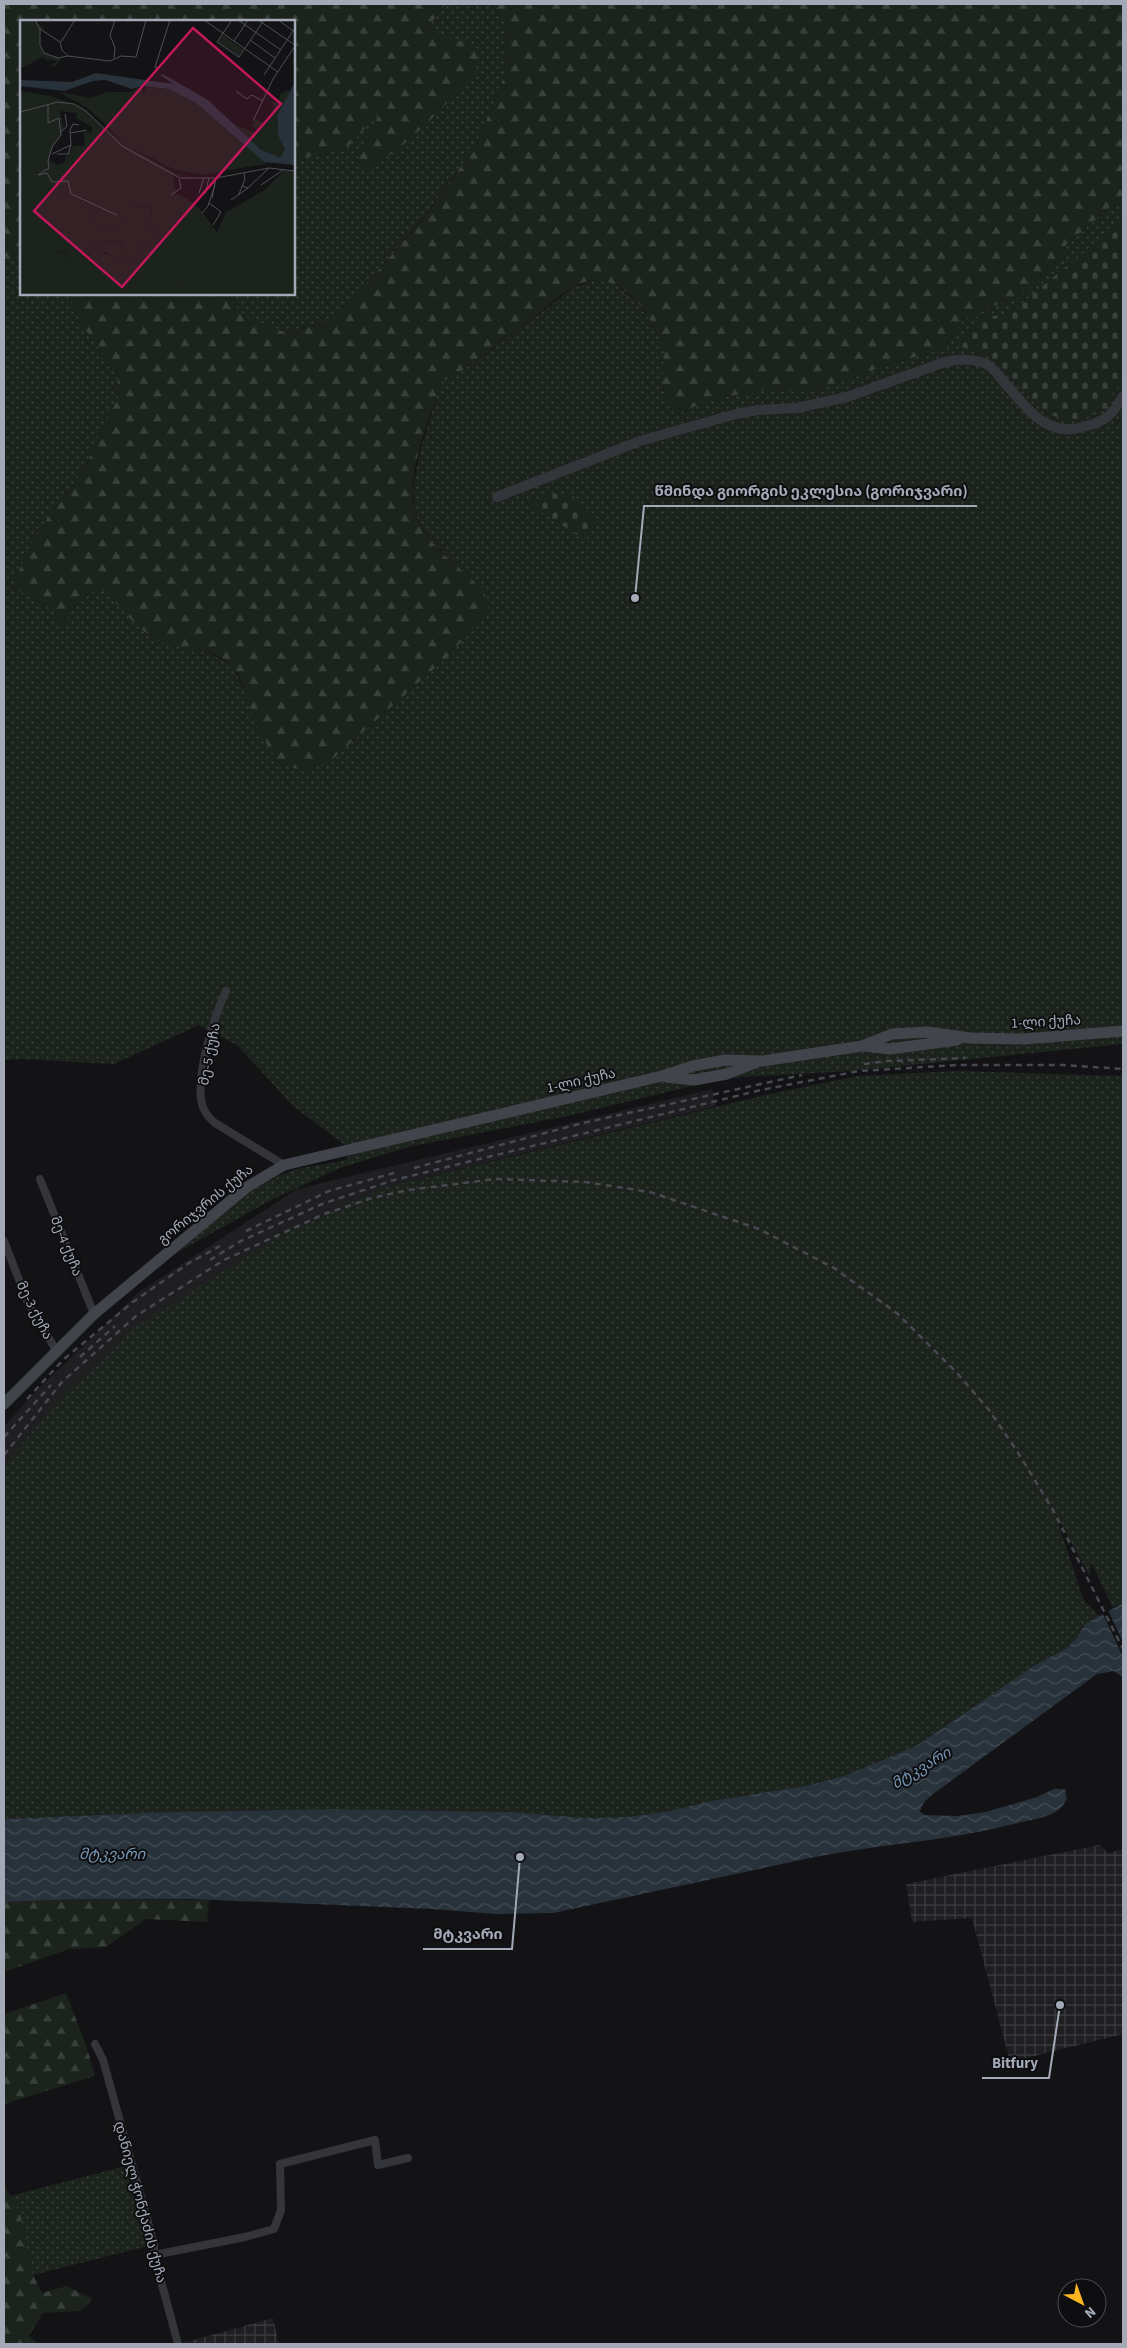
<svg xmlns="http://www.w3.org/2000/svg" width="1127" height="2348" viewBox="0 0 1127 2348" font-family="'Source Sans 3','Noto Sans Georgian',sans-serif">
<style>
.built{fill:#1f1f22}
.industrial{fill:url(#industrial-grid)}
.grass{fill:url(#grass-dots)}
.forest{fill:url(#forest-firs)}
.cemetery{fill:url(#cemetery-stones)}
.water{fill:url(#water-waves)}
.pier{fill:#131315}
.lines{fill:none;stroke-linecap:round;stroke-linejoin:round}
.minor{stroke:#34353b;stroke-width:8}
.tertiary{stroke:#34353b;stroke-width:10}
.secondary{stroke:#42444b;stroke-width:11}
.rail{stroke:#474950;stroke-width:2.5;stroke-dasharray:6 5;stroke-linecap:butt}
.labels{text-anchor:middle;stroke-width:4;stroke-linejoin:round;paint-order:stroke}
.street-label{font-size:14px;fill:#a3a9b7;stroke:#0e0e10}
.water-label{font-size:15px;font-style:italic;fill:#7697b6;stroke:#0e0e10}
.inset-road{fill:none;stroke:#4d4f56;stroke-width:1}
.view{fill:#c2185b;fill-opacity:0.15;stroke:#c2185b;stroke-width:2.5}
.inset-edge{fill:none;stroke:#a3a9b7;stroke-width:2.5}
.leader{fill:none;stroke:#a3a9b7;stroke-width:2}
.callout-dot{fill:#a3a9b7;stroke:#0e0e10;stroke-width:2}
.callout-label{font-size:15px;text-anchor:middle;font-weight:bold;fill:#a3a9b7;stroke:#0e0e10;stroke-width:4;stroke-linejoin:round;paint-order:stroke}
</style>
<defs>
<pattern id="industrial-grid" width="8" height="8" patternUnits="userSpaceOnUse" patternTransform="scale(1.25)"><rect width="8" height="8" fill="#1f1f22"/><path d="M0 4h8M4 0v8" fill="none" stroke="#3c3d40"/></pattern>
<pattern id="grass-dots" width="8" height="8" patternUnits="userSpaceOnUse" patternTransform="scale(1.25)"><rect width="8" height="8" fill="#1b231c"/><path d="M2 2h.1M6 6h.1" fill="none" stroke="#39403b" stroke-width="1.8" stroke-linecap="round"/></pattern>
<pattern id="forest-firs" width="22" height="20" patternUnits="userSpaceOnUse" patternTransform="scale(1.25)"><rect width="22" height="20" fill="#1b231c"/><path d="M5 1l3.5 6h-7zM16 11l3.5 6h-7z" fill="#39403b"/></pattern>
<pattern id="cemetery-stones" width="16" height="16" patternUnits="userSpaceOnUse" patternTransform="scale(1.25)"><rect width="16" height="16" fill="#1b231c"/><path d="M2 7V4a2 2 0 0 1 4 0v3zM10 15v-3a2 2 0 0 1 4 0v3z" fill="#39403b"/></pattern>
<pattern id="water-waves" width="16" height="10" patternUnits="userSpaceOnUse" patternTransform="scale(1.25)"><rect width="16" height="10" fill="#28323a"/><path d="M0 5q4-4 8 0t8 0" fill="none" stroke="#444d54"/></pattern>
</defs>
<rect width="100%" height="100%" fill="#131315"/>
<polygon class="built" points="712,1089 716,1106 382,1188 280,1235 4,1474 4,1427 30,1397 139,1292 297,1189"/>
<g class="industrial">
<polygon points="1099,1845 1108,1853 1123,1849 1123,2034 1010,2062 972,1918 912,1922 906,1884"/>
<polygon points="273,2318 279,2344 179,2344"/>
</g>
<g class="grass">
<polygon points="446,4 490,4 505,23 507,69 477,144 423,218 363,288 325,322 285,333 244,316 226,294 294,294 294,160 346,149 423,34"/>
<path d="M1123 198V1044L850 1071 725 1078 572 1115 408 1147 340 1168 273 1199 178 1252C212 1222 245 1189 288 1172 307 1165 329 1165 348 1159L345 1145 293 1106 238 1046 199 1025 114 1064 22 1059 4 1060V266L21 255V294H69C78 323 97 348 117 370L118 399 101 430 86 467 36 534 12 586 54 611 61 627C72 611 81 592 102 590L116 601 145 633 161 642 209 653 232 665 245 691 256 723 327 764 453 652 466 632 477 623 459 568 431 541 420 525 414 510 413 487 420 451 442 380 452 378 541 313 571 288 597 279 613 282 636 301 648 316 657 333 663 345 665 362 663 390 677 414 715 398 775 389 801 392 819 389 890 364 946 348 947 343 963 320 975 312 1017 298 1061 257 1066 245 1111 206Z"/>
<polygon points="956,1071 1123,1076 1123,1603 1113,1608 1091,1562 1090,1577 1055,1513 1084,1601 1100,1616 1082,1627 1075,1640 1067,1648 1035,1665 918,1745 847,1775 810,1785 711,1801 664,1812 627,1817 585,1818 511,1812 334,1809 169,1812 4,1819 4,1465 70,1386 85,1378 133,1329 280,1235 382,1188 765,1095 858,1076"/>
<polygon points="126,2166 148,2246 33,2275 10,2196"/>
</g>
<g class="forest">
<path d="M4 4H446L424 32C441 28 463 42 477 52L476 72C442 108 408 148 364 171L357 164 364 143 382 110 346 149 294 160V21H21V255L4 266Z"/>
<path d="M490 4H1123V198L1111 206 1066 245 1061 257 1017 298 975 312 963 320 947 343V348L890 364 819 389 801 392 775 389 715 398 677 414C672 407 666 400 664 391 659 375 668 357 660 339 644 302 613 264 571 288 557 296 545 310 532 319 506 339 479 358 452 378L443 380C430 417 407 469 414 509 416 521 424 533 432 542 451 564 474 576 490 602 483 620 465 635 453 652L327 764 302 770 284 766C272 753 262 739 255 722 250 708 242 675 231 665 211 646 181 652 159 641 136 630 122 606 102 590 81 592 72 612 61 627L54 611 12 586 36 534 86 467 101 430 118 399 117 370C97 348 78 323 69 294H226L244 316 286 333 325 322 363 288 423 219 477 144 507 69 505 23Z"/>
<polygon points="82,1899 209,1900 207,1922 146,1919 106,1947 69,1949 4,1972 4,1902"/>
<polygon points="66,1993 86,2045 95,2076 4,2104 4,2014"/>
<polygon points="4,2185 20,2212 29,2259 33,2275 42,2293 67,2286 93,2299 80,2311 43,2313 29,2335 37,2344 4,2344"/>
</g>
<g class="cemetery">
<polygon points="1123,220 1123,377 1105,410 1077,421 1049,415 988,356 957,345 978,317 1007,315"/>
<polygon points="550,493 573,496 582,510 597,525 585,540 527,503"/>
</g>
<path class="water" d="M1123 1603V1677L1114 1671 1097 1674 944 1786C935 1793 922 1800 920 1812L925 1815 957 1816 986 1812 1037 1797 1054 1789H1065L1067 1799C1063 1806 1059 1811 1051 1814 1040 1819 1026 1821 1014 1824 948 1841 881 1844 815 1857L553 1913 496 1914 432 1909 191 1899H82L4 1902V1819L169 1812 334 1809 511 1812 585 1818 627 1817 664 1812 711 1801 810 1785 847 1775 918 1745 1035 1665 1067 1648 1075 1640 1085 1624Z"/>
<polygon class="pier" points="1107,1608 1123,1642 1123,1657 1102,1612"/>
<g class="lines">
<g class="minor">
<path d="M226 991C214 1017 195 1076 202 1104 204 1113 209 1118 215 1123L284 1165"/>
<polyline points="40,1179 94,1314"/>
<polyline points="4,1241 28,1303 56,1350"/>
<polyline points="95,2044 103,2060 154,2244 154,2255 178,2344"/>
<polyline points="154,2255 245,2237 274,2229 281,2210 280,2164 375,2140 378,2165 408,2158"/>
</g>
<path class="tertiary" d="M497 497 640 441 736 414 758 410 797 408 847 397 945 362C959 359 976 358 990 366 994 370 999 376 1003 381 1026 406 1044 438 1083 427 1106 421 1111 417 1123 396"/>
<g class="secondary">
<polyline points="864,1046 890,1049 957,1040"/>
<polyline points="667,1077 694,1080 727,1074 755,1063"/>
<polyline points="4,1404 94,1314 247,1187 284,1165 662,1076 693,1066 725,1060 762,1061 862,1046 892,1034 928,1032 970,1038 1024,1039 1123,1031"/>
</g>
<g class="rail">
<polyline points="864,1064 887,1061 966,1058"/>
<polyline points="414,1168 583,1123 802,1075"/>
<polyline points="246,1231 329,1191 394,1173"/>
<polyline points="210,1260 239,1242 322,1204 394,1180 761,1090 859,1071 957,1065 1063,1065 1123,1069"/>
<polyline points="80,1357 115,1326"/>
<polyline points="27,1399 64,1359 133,1302 189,1263 220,1246"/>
<polyline points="4,1437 51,1385"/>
<polyline points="4,1455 62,1382 136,1316 224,1260 324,1214 372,1198 408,1190 496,1179 585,1182 650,1192 759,1229 834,1268 898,1314 957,1373 989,1410 1017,1451 1053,1510 1123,1649"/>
</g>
</g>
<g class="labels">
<g class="street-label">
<text transform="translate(1046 1021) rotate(-3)" y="5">1-ლი ქუჩა</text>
<text transform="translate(209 1054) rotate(-79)" y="5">მე-5 ქუჩა</text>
<text transform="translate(581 1080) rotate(-13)" y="5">1-ლი ქუჩა</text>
<text transform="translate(205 1204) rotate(-39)" y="5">გორიჯვრის ქუჩა</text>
<text transform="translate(67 1246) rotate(68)" y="5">მე-4 ქუჩა</text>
<text transform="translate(35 1310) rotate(63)" y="5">მე-3 ქუჩა</text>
<text transform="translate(141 2202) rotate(75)" y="5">დანიელ ჭონქაძის ქუჩა</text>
</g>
<g class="water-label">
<text transform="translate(921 1768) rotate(-31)" y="5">მტკვარი</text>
<text x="112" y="1859">მტკვარი</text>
</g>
</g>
<g transform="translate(20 20)">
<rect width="275" height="275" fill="#131315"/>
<path d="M0 0 15 1 25 10 20 9V25L24 33 41 38 35 47 30 45 38 41 26 39 30 44 23 37 0 49ZM122 66 123 74 126 67 149 69 176 83 244 142 250 143 182 155 153 149 108 126 155 153 173 158 153 155 156 174 165 177 179 188 197 212 206 192 243 171 265 150H275V275L169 274 163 263 167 257 115 245 120 228 141 221 139 215 134 214 129 200 132 188 128 186 105 187V198L100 204 93 208 77 206 73 201 77 189 64 181 52 176 11 174 7 167 0 169V71L31 76 59 86 105 124 69 89 39 72 71 78 87 72H109ZM40 91 57 93 56 98 72 107 71 113 63 111 65 126H54L46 135 45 142 37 145 29 140 33 127 44 109ZM98 220 104 226 103 236 94 237 85 232 64 235 67 228 74 224ZM43 222 50 227 38 233H45L52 241 17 254 22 236Z" fill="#1b231c" fill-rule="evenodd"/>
<path d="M268 70 270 71 256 104 265 131 262 138 257 137 240 129 214 105 237 113 238 110 232 107 235 99 246 104 254 86 251 82 258 83 261 73ZM7 167 11 174 52 176 65 182 77 189 73 201 77 206 93 208 100 204 105 198V187H131L129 200 134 214H140L141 221 120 228 115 245 168 257 163 263 168 266V273L172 275H0V169ZM93 220 102 222 103 236 94 237 82 233 85 230 83 229 70 230V236L64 235 67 228 74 224ZM43 222 50 227 38 234 45 233 52 241 17 254 24 243 22 236Z" fill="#1b231c" fill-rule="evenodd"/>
<path d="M31 161H46L51 176 22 174 25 164ZM234 184 251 185 255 190 232 197 224 195Z" fill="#1b231c"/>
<path d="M203 15 223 29 219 36 198 22Z" fill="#1b231c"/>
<path d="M76 53 153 64 140 55 143 54 188 80 240 129 260 138 265 129 258 115 257 96 275 62V145L244 142 176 83 149 69 122 66 112 69 85 60 73 61 44 71 0 66V60L52 62Z" fill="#28323a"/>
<path class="inset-road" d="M15 0 20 9 40 22 42 30 48 36 90 41 101 36 116 37 126 0M184 0 258 52M212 0 197 22 219 37 244 0M218 0 261 30M238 0 275 25M258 0 275 12M20 9V25L24 33 38 38 48 36M230 20 255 38M214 21 228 0M41 22 55 0M94 38 95 28 90 15 95 0M138 48 135 47 150 0M244 55 273 11M216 71 227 79 232 75 243 81M28 85V103L39 98 41 115 32 127 28 141 29 148 18 155 27 153 32 162 48 161 51 174 97 195M0 92 38 82 54 84 66 91 102 126 160 158H196L249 148 275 151M233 101 253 59 275 26M41 112 47 106 45 94M51 113 67 110M32 134 51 125 50 110 53 104 59 105M37 134H48L51 125M241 165 263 150M222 166 228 168 249 148M179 173 184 158M185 174 189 158M219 174 225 159 224 153M151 175 161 168 159 159M192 178 196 158M211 180 228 168M189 183 201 192 193 205M182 193 188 186 195 165"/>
<path class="view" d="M173 8 261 84 102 267 14 191Z"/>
<rect width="275" height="275" class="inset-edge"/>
</g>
<path class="leader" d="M635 598L644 506H977M520 1857L512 1949H423M1060 2005L1049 2078H982"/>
<g class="callout-dot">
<circle cx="635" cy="598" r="5"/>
<circle cx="520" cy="1857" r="5"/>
<circle cx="1060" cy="2005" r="5"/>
</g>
<g class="callout-label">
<text x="811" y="496">წმინდა გიორგის ეკლესია (გორიჯვარი)</text>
<text x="468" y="1939">მტკვარი</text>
<text x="1015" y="2068">Bitfury</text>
</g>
<rect width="1127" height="2348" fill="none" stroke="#a3a9b7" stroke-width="10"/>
<g transform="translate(1082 2303) rotate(139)"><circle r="24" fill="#0e0e10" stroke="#4a4c53"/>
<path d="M0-4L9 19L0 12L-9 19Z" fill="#ffb721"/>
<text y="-8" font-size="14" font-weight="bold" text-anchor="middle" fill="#a3a9b7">N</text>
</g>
</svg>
